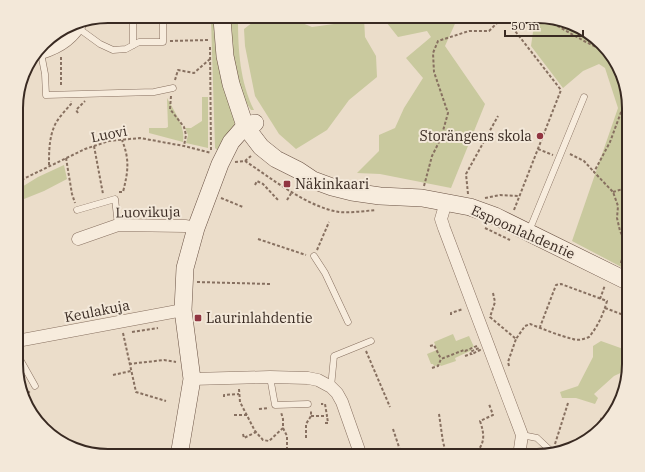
<svg xmlns="http://www.w3.org/2000/svg" width="645" height="472" viewBox="0 0 645 472" font-family="'IBM Plex Serif',serif">
<style>
.green{fill:#c9c99e}
.lines{fill:none;stroke-linecap:round;stroke-linejoin:round}
.lane-casing{stroke:#877060;stroke-width:7}
.street-casing{stroke:#877060;stroke-width:13}
.secondary-casing{stroke:#695143;stroke-width:18}
.path{stroke:#877060;stroke-width:2;stroke-dasharray:3 2;stroke-linecap:butt}
.lane{stroke:#f7ecdd;stroke-width:6}
.street{stroke:#f7ecdd;stroke-width:12}
.secondary{stroke:#f7ecdd;stroke-width:17}
.poi-dot{fill:#913541;stroke:#f3e8d9;stroke-width:1.5}
.labels{text-anchor:middle;stroke-width:4;stroke-linejoin:round;paint-order:stroke}
.street-label{font-size:14px;fill:#392a22;stroke:#f3e8d9}
.poi-label{font-size:14px;fill:#392a22;stroke:#f3e8d9;text-anchor:start}
.rim{fill:none;stroke:#392a22;stroke-width:2}
</style>
<rect width="100%" height="100%" fill="#ebddca"/>
<g class="green">
<polygon points="543,16 593,35 619,67 629,102 629,271 572,241 618,108 605,68 599,64 583,71 563,88 531,46 533,32 539,21 553,26"/>
<polygon points="458,17 445,46 485,104 451,188 380,174 357,173 379,151 379,135 395,128 404,108 423,78 406,58 431,37 427,31 398,37 383,18"/>
<polygon points="344,18 364,18 365,37 376,56 377,77 349,100 327,130 296,149 279,134 255,96 245,46 244,29 257,19 292,19 312,27 334,24"/>
<path d="M230 19H238C238 50 240 82 254 110H251L245 101 232 65Z"/>
<polygon points="211,20 215,20 235,119 234,129 218,151 215,148"/>
<polygon points="202,97 208,97 208,148 186,143 188,135 185,128 191,128 202,121"/>
<path d="M167 98C174 111 186 127 183 142L149 133V128H166L168 127Z"/>
<polygon points="64,165 67,179 44,191 19,201 17,203 17,190 38,177"/>
<polygon points="453,334 456,341 469,336 474,347 471,348 472,350 455,358 456,361 441,366 440,365 434,366 433,364 431,364 427,354 437,350 434,342"/>
<polygon points="601,341 629,351 629,369 614,376 594,394 598,398 595,404 576,398 562,398 560,392 578,386 593,357 593,346"/>
</g>
<g class="lines">
<defs>
<g id="lane">
<polyline points="133,20 133,45"/>
<polyline points="78,28 100,44 113,50 126,49 139,42 163,42 163,20"/>
<polyline points="53,36 54,48"/>
<polyline points="41,53 45,74 46,95 154,92 173,88"/>
<polyline points="77,210 115,199 118,225"/>
<polyline points="529,231 584,97"/>
<polyline points="314,256 325,273 348,322"/>
<polyline points="17,354 35,386"/>
<polyline points="270,377 275,405 308,404"/>
<polyline points="331,387 334,356 371,341"/>
<polyline points="522,435 537,438 552,452"/>
</g>
<g id="street">
<path d="M41 53C58 48 74 38 82 21"/>
<polyline points="446,202 441,219 444,228 522,435 519,456"/>
<polyline points="78,239 118,225 185,226 196,228"/>
<polyline points="17,341 183,310"/>
<polyline points="192,379 270,377 308,378 318,380 331,387 337,393 342,402 361,456"/>
</g>
<g id="secondary">
<polyline points="222,19 225,56 231,84 245,126 261,147 276,159 298,170 313,180 332,187 352,192 380,196 422,198 470,207 495,216 629,282"/>
<polyline points="179,456 192,379 183,310 185,268 196,228 220,164 231,142 245,126 255,123"/>
</g>
</defs>
<use href="#lane" class="lane-casing"/>
<use href="#street" class="street-casing"/>
<use href="#secondary" class="secondary-casing"/>
<g class="path">
<polyline points="540,16 584,41 608,53"/>
<polyline points="170,41 209,40"/>
<polyline points="210,47 211,152"/>
<polyline points="61,57 61,86"/>
<polyline points="175,80 178,70 194,73 210,59"/>
<polyline points="171,96 170,109 184,127 186,135 184,146"/>
<polyline points="78,113 76,110 85,101"/>
<polyline points="94,146 103,194"/>
<polyline points="538,149 553,155"/>
<polyline points="570,154 584,161 594,172"/>
<polyline points="66,158 72,194 75,203"/>
<path d="M245 161C271 178 307 207 339 212 351 213 364 211 376 210"/>
<polyline points="235,162 245,161 251,156"/>
<path d="M49 165C49 153 49 139 54 127 57 119 65 111 71 104V101"/>
<polyline points="17,167 21,179"/>
<polyline points="17,182 85,149 109,141 140,138 184,146 211,153"/>
<polyline points="255,185 257,181 263,184 278,200"/>
<polyline points="424,186 432,156 441,138 448,113 434,72 433,53 438,41 469,31 489,31 503,17"/>
<path d="M119 192H123C128 172 130 160 122 140"/>
<polyline points="613,192 629,187"/>
<polyline points="468,194 466,174 498,116"/>
<polyline points="221,198 243,207"/>
<polyline points="485,198 500,195 519,196"/>
<polyline points="287,200 292,192"/>
<polyline points="514,210 561,90 512,27 519,20 520,16"/>
<polyline points="485,228 510,240"/>
<polyline points="258,239 306,255"/>
<polyline points="317,250 329,222"/>
<polyline points="621,263 626,243 620,231 617,218 618,206 613,192 594,172 610,142 627,96"/>
<polyline points="197,282 270,284"/>
<path d="M493 293 495 302 490 317 516 339 525 326 530 324C543 329 560 336 573 339 578 341 584 339 589 337 598 326 603 315 607 301L561 284 556 285 540 327"/>
<polyline points="600,299 605,285"/>
<polyline points="605,308 629,317"/>
<polyline points="451,315 451,313 463,309"/>
<polyline points="132,332 158,328"/>
<polyline points="123,333 136,392 166,401"/>
<polyline points="430,346 434,345 441,359"/>
<polyline points="366,351 390,407"/>
<polyline points="465,356 471,354 470,352 479,348 480,350 472,354 472,355"/>
<polyline points="129,364 164,360 176,362"/>
<polyline points="509,366 508,362 516,339"/>
<polyline points="432,368 438,366 441,359 464,350 465,351 477,346"/>
<polyline points="113,375 131,371"/>
<polyline points="239,389 240,402 255,431 263,440 269,441 283,428 283,419 281,412"/>
<polyline points="24,397 30,391"/>
<polyline points="224,397 224,395 239,394"/>
<polyline points="259,409 269,408"/>
<polyline points="439,414 443,442 447,456"/>
<polyline points="234,415 247,415"/>
<polyline points="311,416 327,416 325,404 321,404"/>
<polyline points="325,423 328,423 327,416"/>
<polyline points="283,428 287,436 287,449 288,449"/>
<polyline points="393,429 402,456"/>
<polyline points="597,430 602,417"/>
<polyline points="243,434 244,438 256,432"/>
<polyline points="306,438 306,424 311,416 311,411"/>
<polyline points="555,444 568,403"/>
<polyline points="225,451 231,452 242,450 255,456"/>
<path d="M474 456C485 443 485 436 480 421L493 415 489 404"/>
</g>
<use href="#lane" class="lane"/>
<use href="#street" class="street"/>
<use href="#secondary" class="secondary"/>
</g>
<g class="poi-dot">
<circle cx="540" cy="136" r="4"/>
<rect x="283" y="180" width="8" height="8" rx="2"/>
<rect x="194" y="314" width="8" height="8" rx="2"/>
</g>
<g class="labels">
<g class="street-label">
<text transform="translate(109 134) rotate(-11)" y="5">Luovi</text>
<text transform="translate(148 212) rotate(-1)" y="5">Luovikuja</text>
<text transform="translate(523 232) rotate(24)" y="5">Espoonlahdentie</text>
<text transform="translate(97 311) rotate(-11)" y="5">Keulakuja</text>
</g>
<g class="poi-label">
<text x="532" y="141" text-anchor="end">Storängens skola</text>
<text x="295" y="189">Näkinkaari</text>
<text x="206" y="323">Laurinlahdentie</text>
</g>
</g>
<path d="M0 0H645V472H0ZM108 23H537A85 85 0 0 1 622 108V364A85 85 0 0 1 537 449H108A85 85 0 0 1 23 364V108A85 85 0 0 1 108 23Z" fill="#f3e8d9" fill-rule="evenodd"/>
<path class="rim" d="M108 23H537A85 85 0 0 1 622 108V364A85 85 0 0 1 537 449H108A85 85 0 0 1 23 364V108A85 85 0 0 1 108 23Z"/>
<path d="M505 30v6h78v-6" fill="none" stroke="#392a22" stroke-width="2"/>
<text x="511" y="30" font-size="12" fill="#392a22" stroke="#f3e8d9" stroke-width="3" paint-order="stroke">50 m</text>
</svg>
